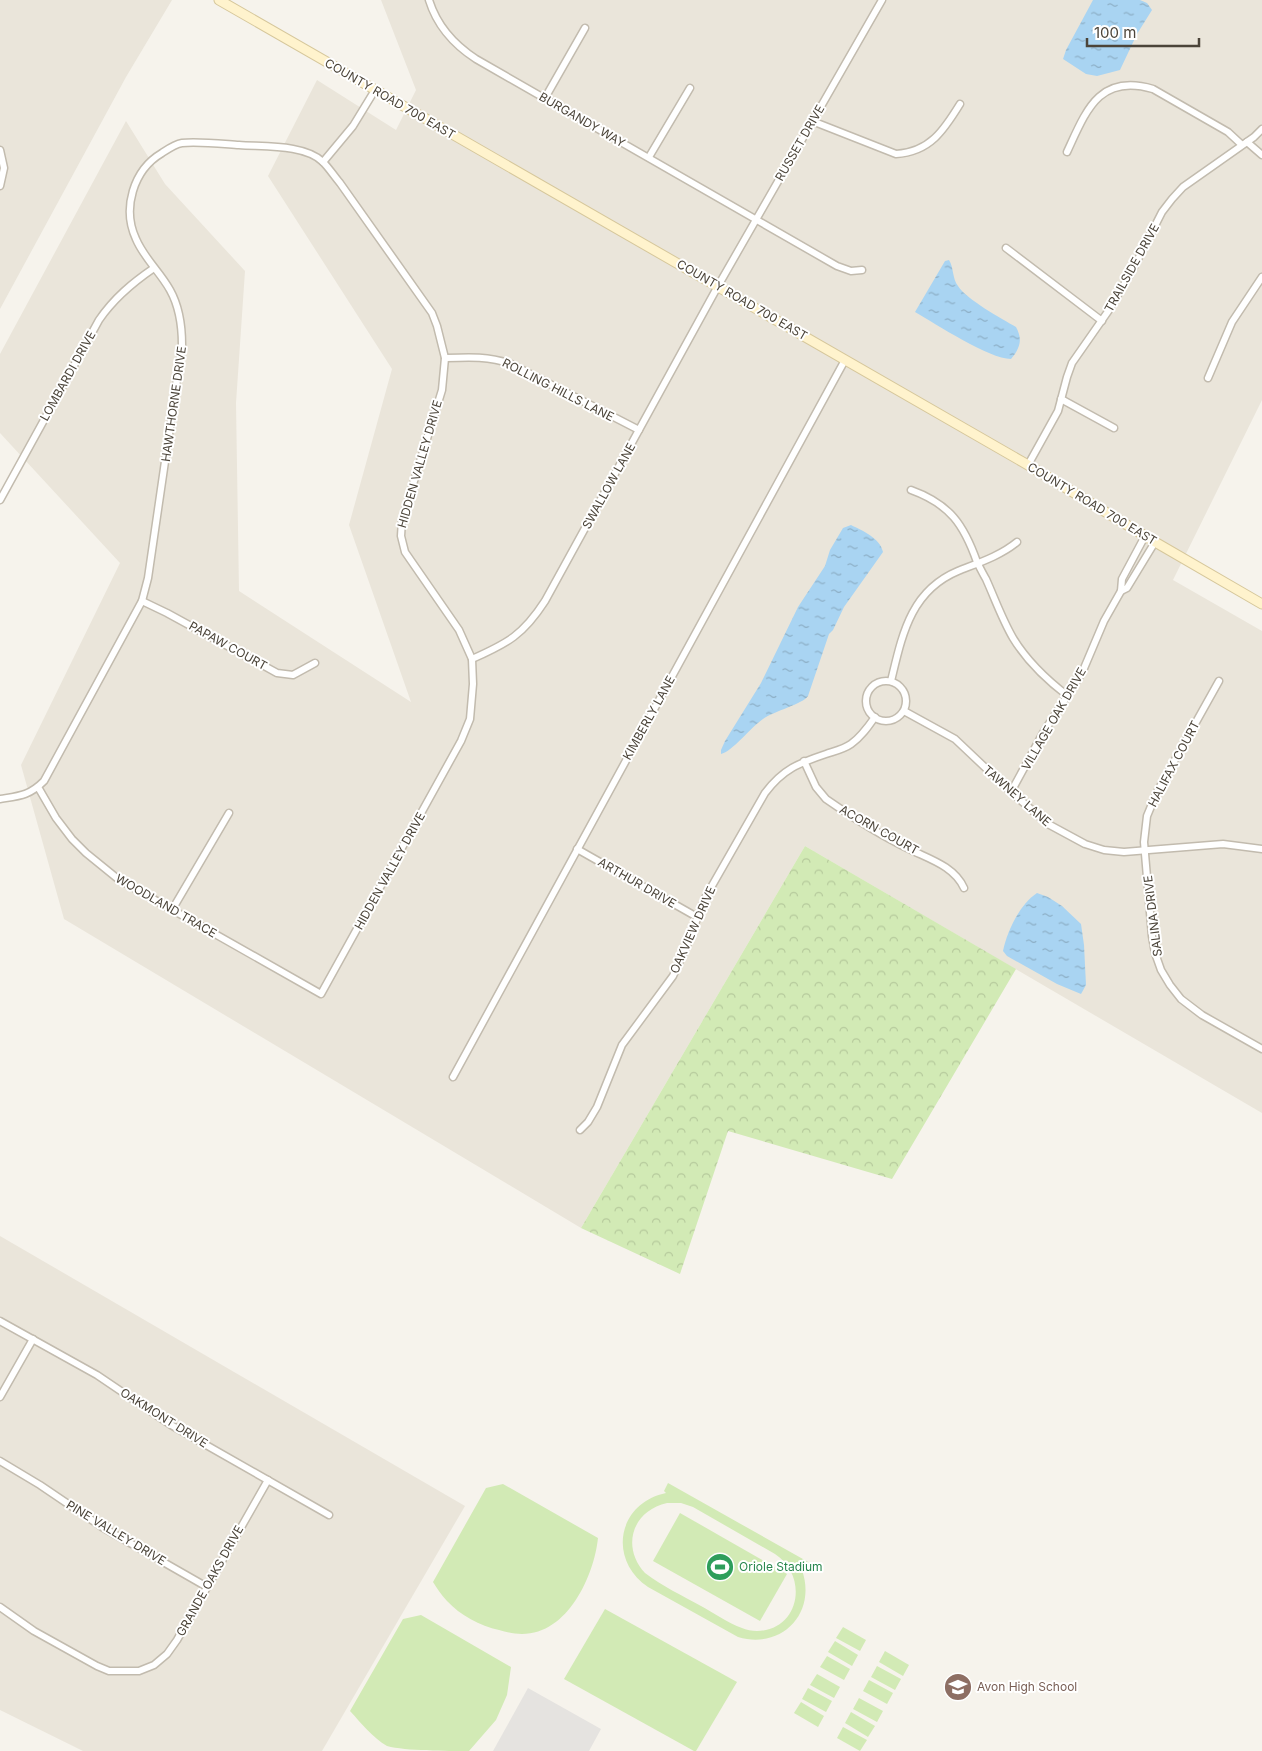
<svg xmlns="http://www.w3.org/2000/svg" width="1262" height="1751" viewBox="0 0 1262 1751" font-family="Inter,sans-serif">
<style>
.residential{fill:#eae5da}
.green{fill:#d2eab5;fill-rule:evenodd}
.forest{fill:url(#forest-crowns)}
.parking{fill:#e5e3e0}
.water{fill:url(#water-ripples)}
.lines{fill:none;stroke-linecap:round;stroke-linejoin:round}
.street-casing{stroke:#c2bbae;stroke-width:9}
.secondary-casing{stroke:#d6c79b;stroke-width:11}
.street{stroke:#fff;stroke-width:6}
.secondary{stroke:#fff3cd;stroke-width:9}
.labels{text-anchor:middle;stroke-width:4;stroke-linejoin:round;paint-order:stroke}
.street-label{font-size:12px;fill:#4b4439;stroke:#fff}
.leisure-label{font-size:12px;fill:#27864d;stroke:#fff;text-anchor:start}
.education-label{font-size:12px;fill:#785e54;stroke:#fff;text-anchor:start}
</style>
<defs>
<pattern id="forest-crowns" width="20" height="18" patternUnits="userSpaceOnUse" patternTransform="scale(1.25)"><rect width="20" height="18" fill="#d2eab5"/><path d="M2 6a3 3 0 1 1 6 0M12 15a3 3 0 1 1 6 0" fill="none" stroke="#b6ca9c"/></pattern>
<pattern id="water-ripples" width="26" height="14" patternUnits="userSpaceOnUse" patternTransform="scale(1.25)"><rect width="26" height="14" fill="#a9d4f2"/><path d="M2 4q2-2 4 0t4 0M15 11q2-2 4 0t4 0" fill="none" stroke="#8caec5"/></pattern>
</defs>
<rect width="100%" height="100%" fill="#f6f3ec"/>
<g class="residential">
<polygon points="0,0 172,0 126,77 0,309"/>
<polygon points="381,0 1262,0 1262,400 1173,580 1262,631 1262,1113 805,846 581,1228 64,919 21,765 120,563 0,433 0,354 126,121 165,184 245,271 236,403 239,591 411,702 349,525 392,369 268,176 317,80 396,130 416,90"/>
<polygon points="0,1236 465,1506 322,1751 83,1751 0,1710"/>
</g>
<g class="green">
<path d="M668 1483 810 1563 805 1571 802 1570C817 1613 782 1650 738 1637L648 1587C607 1559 618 1503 666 1493L664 1491ZM667 1503H681L693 1507 775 1554C809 1576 800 1630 757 1631 752 1631 746 1630 742 1628 728 1623 714 1613 701 1606 683 1596 662 1586 645 1573 621 1547 632 1511 667 1503Z"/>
<path d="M503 1484 598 1538C594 1576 568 1634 522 1634 514 1634 506 1632 499 1630 480 1626 460 1615 447 1601 441 1595 437 1588 433 1582L486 1488Z"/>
<polygon points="680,1513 787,1574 760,1621 653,1561"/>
<polygon points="605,1609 737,1682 696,1751 694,1751 564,1679"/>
<path d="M421 1615 511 1667 507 1695 496 1720 469 1751C447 1751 406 1751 387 1746 373 1738 361 1723 350 1711L403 1619Z"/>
<polygon points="843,1627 866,1640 860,1651 836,1638"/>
<polygon points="835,1641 858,1655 852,1666 828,1652"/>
<polygon points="885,1651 909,1665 903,1676 879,1662"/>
<polygon points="827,1656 850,1669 844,1680 820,1667"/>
<polygon points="877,1666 901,1679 895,1690 871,1677"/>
<polygon points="817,1674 840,1687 834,1698 810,1685"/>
<polygon points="869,1680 893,1693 887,1704 863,1691"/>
<polygon points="808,1688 832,1701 826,1712 802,1699"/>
<polygon points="859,1698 883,1711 877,1722 853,1709"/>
<polygon points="801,1702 824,1716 818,1727 794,1713"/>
<polygon points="851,1712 875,1726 868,1737 845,1723"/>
<polygon points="843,1727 867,1740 860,1751 837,1738"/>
</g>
<polygon class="forest" points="805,846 1016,969 892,1179 728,1131 680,1274 581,1228"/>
<polygon class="parking" points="528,1688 601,1729 589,1751 493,1751"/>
<g class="water">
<polygon points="1093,0 1140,0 1147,3 1152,10 1137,34 1120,70 1097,76 1086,74 1063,59 1066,50"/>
<path d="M949 260C954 268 952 278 958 286 966 299 1002 319 1016 327 1023 340 1020 348 1011 359 989 359 936 324 915 312L945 261Z"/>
<path d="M851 525C863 531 880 538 883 552L844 607 833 630 829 634 808 696C803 704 774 711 763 719 751 727 732 752 721 754V750L725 741 761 683 798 607 825 566 830 550 843 528Z"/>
<path d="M1037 893 1048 897 1062 906 1081 924 1084 945 1086 985 1081 994 1057 984 1007 956 1003 951C1007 931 1020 904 1037 893Z"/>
</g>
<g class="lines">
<defs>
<g id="street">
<path d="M429 0C437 26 453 44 476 59L837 266 851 271 862 270"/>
<polyline points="545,98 585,28"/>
<path d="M812 121 896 154C930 152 944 130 960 104"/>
<polyline points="1247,142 1262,155"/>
<polyline points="0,150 4,168 0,186"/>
<path d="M1067 152C1086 111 1099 73 1153 89L1228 132 1242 145"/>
<polyline points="649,157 690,88"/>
<polyline points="323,162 353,126 375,90"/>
<polyline points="1006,248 1102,321"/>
<path d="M445 358C469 357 489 356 511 364L639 430"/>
<polyline points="1208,378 1232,322 1262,277"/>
<polyline points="1061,399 1114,428"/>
<polyline points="1028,465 1058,411 1067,377 1072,363 1109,310 1132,271 1162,212 1172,199 1183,187 1254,137 1262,129"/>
<path d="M911 490C950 504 964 525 977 562 980 568 983 574 986 579 995 599 1002 619 1013 638 1027 661 1047 680 1068 696"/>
<path d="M0 500 99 320C114 298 132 283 154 268"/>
<polyline points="1121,591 1127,588 1155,542"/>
<polyline points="142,601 167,613 277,673 293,675 315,663"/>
<path d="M472 659C508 643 523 635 545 601L718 286 882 0"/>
<path d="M891 681C902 636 910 591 958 571 978 563 1000 556 1017 542"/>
<polyline points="1219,681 1157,792 1147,816 1144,842 1152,936 1155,953 1161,970 1170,985 1181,999 1202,1015 1262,1049"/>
<circle cx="886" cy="701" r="20"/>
<polyline points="904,711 955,739 1011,792 1048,824 1085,844 1104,850 1124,852 1223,844 1262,849"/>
<path d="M804 761 816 787 826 799C852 817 880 835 909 849 929 859 954 866 964 888"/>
<polyline points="1011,792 1043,733 1082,673 1104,621 1121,591 1122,579 1145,536"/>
<path d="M0 799C19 796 29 796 44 781L142 601 148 578 182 345C182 326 179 306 170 290 160 272 144 258 136 239 122 209 133 170 162 153 168 149 175 144 182 143 196 141 224 144 239 145 263 147 305 144 323 162 329 168 334 176 340 183L432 313 437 326 445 358 442 390 402 520 401 536 405 552 459 630 472 659 473 684 470 719 461 741 321 994 118 879 86 853 72 839 56 818 38 787"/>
<polyline points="577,849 697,917"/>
<polyline points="172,910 229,813"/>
<polyline points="453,1077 845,360"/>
<path d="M580 1130 588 1122 597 1107 622 1045 673 976 687 945 705 898 765 793C783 769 799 763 826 754 835 751 844 749 851 744 861 737 868 727 875 717"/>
<polyline points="0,1321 97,1375 171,1425 329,1515"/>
<polyline points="0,1397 33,1339"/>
<polyline points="0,1461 40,1485 102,1527 207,1587"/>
<polyline points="0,1607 34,1631 97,1666 109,1671 139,1671 154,1665 167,1654 177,1640 268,1480"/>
</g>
<polyline id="secondary" points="219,0 1028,465 1155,542 1262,604"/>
</defs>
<use href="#street" class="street-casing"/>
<use href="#secondary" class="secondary-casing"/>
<use href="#street" class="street"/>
<use href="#secondary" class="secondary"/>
</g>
<defs>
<symbol id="stadium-disc" viewBox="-11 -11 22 22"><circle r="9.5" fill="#2e9e5b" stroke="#fff"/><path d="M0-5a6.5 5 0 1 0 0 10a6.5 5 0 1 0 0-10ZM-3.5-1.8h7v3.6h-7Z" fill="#fff"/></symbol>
<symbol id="school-disc" viewBox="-11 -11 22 22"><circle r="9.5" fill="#8d6e63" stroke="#fff"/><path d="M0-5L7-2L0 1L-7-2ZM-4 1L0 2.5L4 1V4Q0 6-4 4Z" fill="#fff"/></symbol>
</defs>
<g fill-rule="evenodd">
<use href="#stadium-disc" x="704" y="1551" width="32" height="32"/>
<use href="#school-disc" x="942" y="1671" width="32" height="32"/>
</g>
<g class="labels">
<g class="street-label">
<text transform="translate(390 99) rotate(30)" y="4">COUNTY ROAD 700 EAST</text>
<text transform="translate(582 120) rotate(30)" y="4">BURGANDY WAY</text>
<text transform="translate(800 143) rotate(-60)" y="4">RUSSET DRIVE</text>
<text transform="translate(1132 268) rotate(-61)" y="4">TRAILSIDE DRIVE</text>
<text transform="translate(742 300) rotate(30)" y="4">COUNTY ROAD 700 EAST</text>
<text transform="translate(68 376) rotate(-61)" y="4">LOMBARDI DRIVE</text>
<text transform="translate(558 390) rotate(27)" y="4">ROLLING HILLS LANE</text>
<text transform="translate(174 404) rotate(-82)" y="4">HAWTHORNE DRIVE</text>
<text transform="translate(420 464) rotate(-74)" y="4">HIDDEN VALLEY DRIVE</text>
<text transform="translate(609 486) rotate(-61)" y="4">SWALLOW LANE</text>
<text transform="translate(1092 504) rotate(31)" y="4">COUNTY ROAD 700 EAST</text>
<text transform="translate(228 646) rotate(29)" y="4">PAPAW COURT</text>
<text transform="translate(649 718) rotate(-61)" y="4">KIMBERLY LANE</text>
<text transform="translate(1054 719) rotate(-60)" y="4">VILLAGE OAK DRIVE</text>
<text transform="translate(1174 764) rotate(-62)" y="4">HALIFAX COURT</text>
<text transform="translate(1017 796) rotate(41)" y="4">TAWNEY LANE</text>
<text transform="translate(879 830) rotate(29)" y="4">ACORN COURT</text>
<text transform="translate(390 871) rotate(-61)" y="4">HIDDEN VALLEY DRIVE</text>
<text transform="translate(637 883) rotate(30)" y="4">ARTHUR DRIVE</text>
<text transform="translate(166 906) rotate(30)" y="4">WOODLAND TRACE</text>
<text transform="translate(1153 916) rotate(-97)" y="4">SALINA DRIVE</text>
<text transform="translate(693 930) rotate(-66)" y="4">OAKVIEW DRIVE</text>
<text transform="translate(164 1418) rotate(32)" y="4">OAKMONT DRIVE</text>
<text transform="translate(116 1533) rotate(31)" y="4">PINE VALLEY DRIVE</text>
<text transform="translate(210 1581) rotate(-61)" y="4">GRANDE OAKS DRIVE</text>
</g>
<g class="leisure-label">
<text x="739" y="1571">Oriole Stadium</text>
</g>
<g class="education-label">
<text x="977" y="1691">Avon High School</text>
</g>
</g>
<path d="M1087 38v8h112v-8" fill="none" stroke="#4b4439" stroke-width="2.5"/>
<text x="1094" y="38" font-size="15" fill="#4b4439" stroke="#ffffff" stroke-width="4" paint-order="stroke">100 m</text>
</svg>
